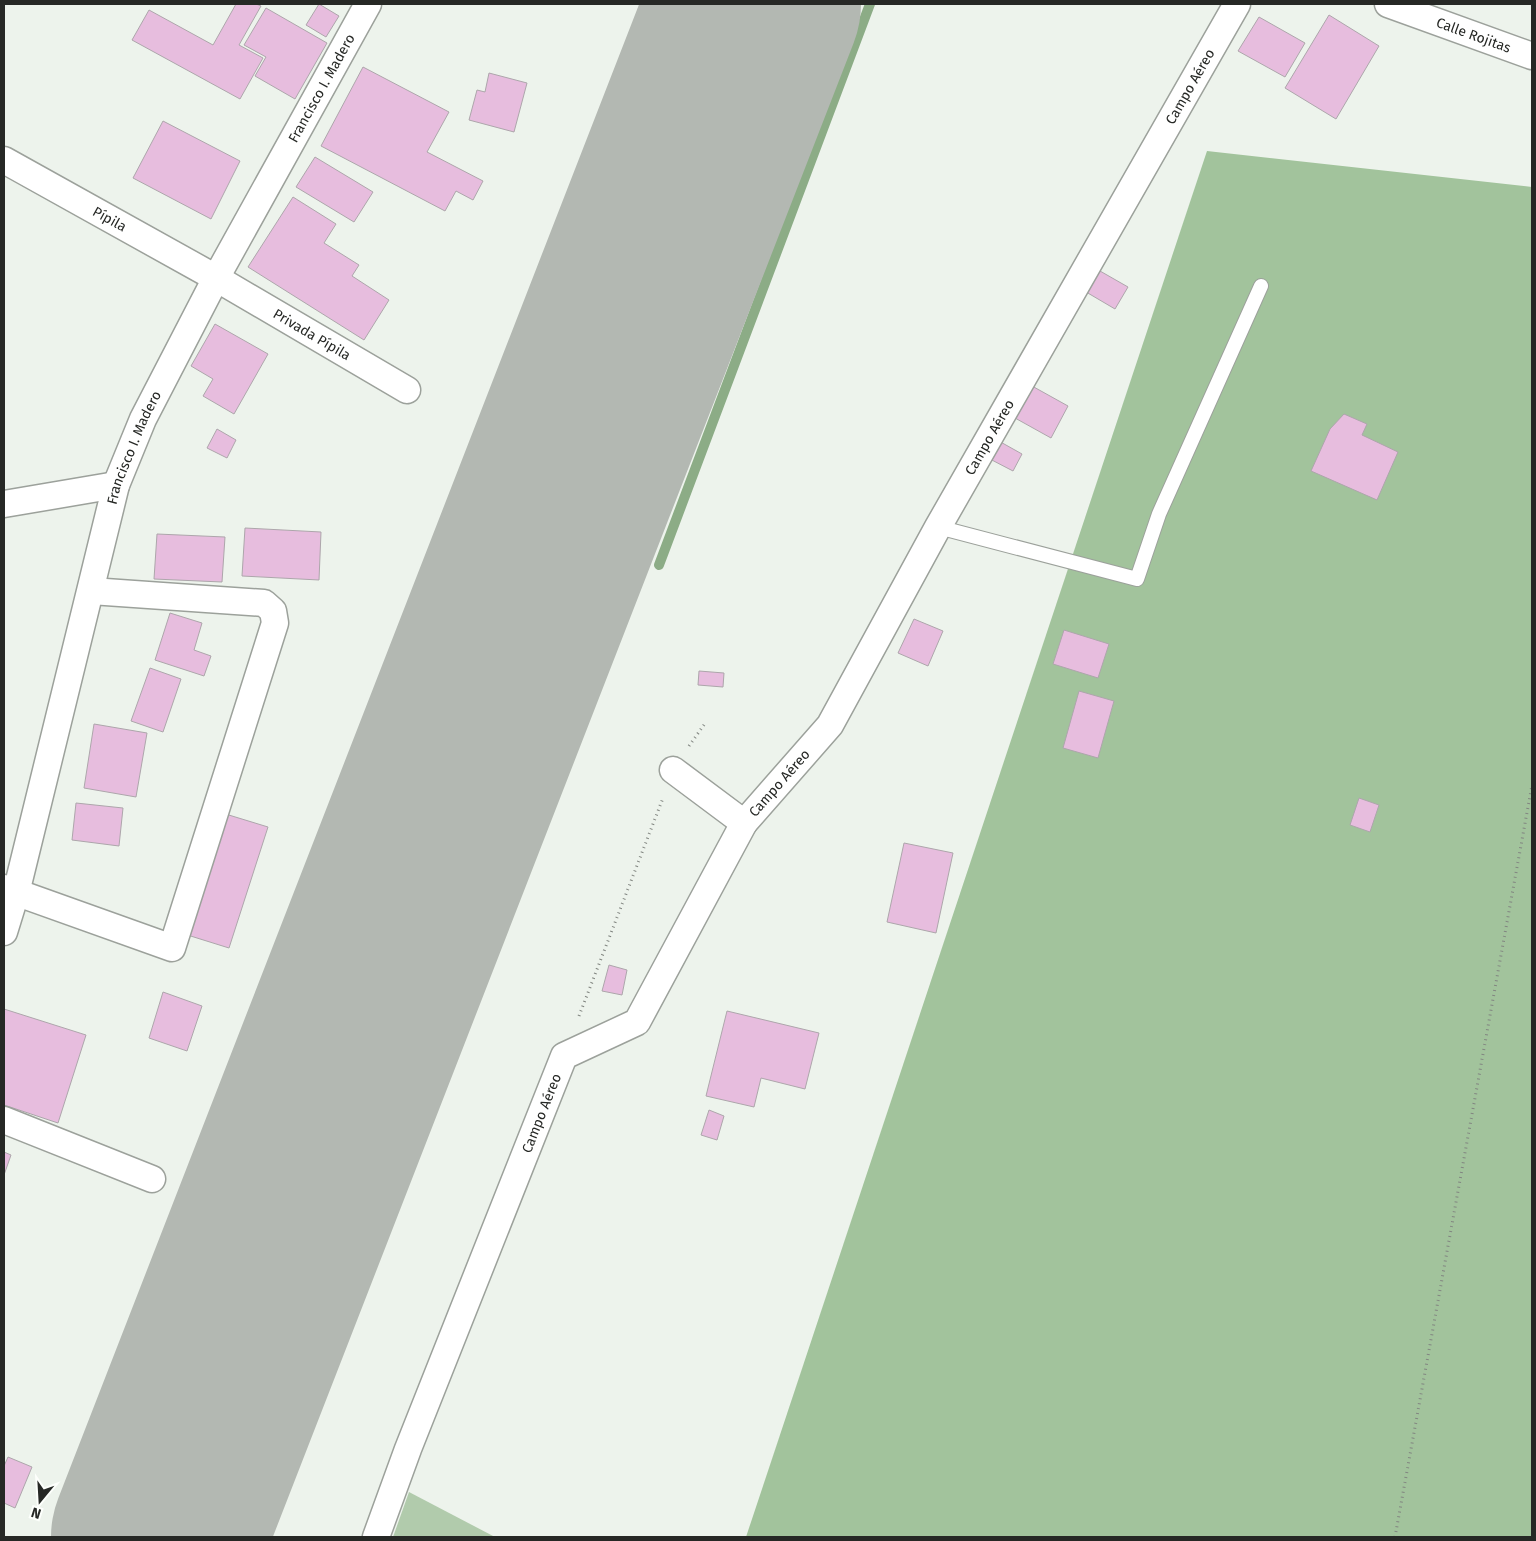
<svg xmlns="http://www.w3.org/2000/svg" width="1536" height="1541" viewBox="0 0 1536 1541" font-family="'Fira Sans',sans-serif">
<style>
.green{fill:#b1cbac}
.forest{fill:#a2c39c}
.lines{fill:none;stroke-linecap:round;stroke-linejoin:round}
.stream{stroke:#8cac86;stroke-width:10}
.runway{stroke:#b3b8b2;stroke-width:214}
.building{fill:#e7bdde;stroke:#ada6ab}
.lane-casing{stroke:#9ca19b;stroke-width:16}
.street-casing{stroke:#9ca19b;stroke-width:29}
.path{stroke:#828681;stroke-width:3;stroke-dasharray:1 4;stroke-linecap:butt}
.lane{stroke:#fff;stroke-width:14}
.street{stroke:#fff;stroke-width:26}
.labels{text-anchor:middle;stroke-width:5;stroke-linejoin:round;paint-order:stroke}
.street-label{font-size:14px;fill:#262825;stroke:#fdfffc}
</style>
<rect width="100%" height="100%" fill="#edf3ec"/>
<polygon class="green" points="409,1492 495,1537 393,1537"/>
<polygon class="forest" points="1207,151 1532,187 1532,1537 746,1537"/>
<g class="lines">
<polyline class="stream" points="659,565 870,4"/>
<polyline class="runway" points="158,1537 754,4"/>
</g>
<g class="building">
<polygon points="236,4 256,4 261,6 239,45 263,58 240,99 132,40 149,10 213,45"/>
<polygon points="319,4 339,16 326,37 306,25"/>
<polygon points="266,8 327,43 295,99 255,76 266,57 244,45"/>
<polygon points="1329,15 1379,46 1336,119 1285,88"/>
<polygon points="1259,17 1305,43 1285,77 1238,51"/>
<polygon points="363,67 449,112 427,152 483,181 473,200 456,191 445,211 321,146"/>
<polygon points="489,73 527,83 514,132 469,120 477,90 485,92"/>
<polygon points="163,121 240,161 211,219 133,178"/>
<polygon points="315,157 373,192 354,222 296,187"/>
<polygon points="293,197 336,224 324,243 359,265 352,276 389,300 364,340 248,267"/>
<polygon points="1093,267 1128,287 1115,309 1081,289"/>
<polygon points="215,324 268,354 234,414 203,396 213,379 191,366"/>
<polygon points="1023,381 1068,406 1051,438 1006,413"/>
<polygon points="1344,414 1367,424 1362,435 1398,452 1377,500 1311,471 1330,429"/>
<polygon points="217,429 236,440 227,458 207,448"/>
<polygon points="997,440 1022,454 1013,471 988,458"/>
<polygon points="245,528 321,532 319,580 242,576"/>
<polygon points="157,534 225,537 222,582 154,579"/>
<polygon points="170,613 202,623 194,650 211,656 204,676 155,660"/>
<polygon points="914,619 943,631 928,666 898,653"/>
<polygon points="1064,630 1109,644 1098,678 1053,664"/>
<polygon points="150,668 181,679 163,732 131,721"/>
<polygon points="699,671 724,673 723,687 698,685"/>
<polygon points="1079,691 1114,701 1098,758 1063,748"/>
<polygon points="94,724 147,733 136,797 84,788"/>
<polygon points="1359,798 1379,805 1370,832 1350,825"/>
<polygon points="76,803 123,808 119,846 72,840"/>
<polygon points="219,812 268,827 229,948 181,933"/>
<polygon points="904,843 953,853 936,933 887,922"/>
<polygon points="609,965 627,970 622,995 602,991"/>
<polygon points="163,992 202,1006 187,1051 149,1038"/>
<polygon points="4,1009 86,1035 58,1123 4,1105"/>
<polygon points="727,1011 819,1033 805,1089 761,1078 754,1107 706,1096"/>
<polygon points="709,1110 724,1116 717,1140 701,1135"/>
<polygon points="4,1152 11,1155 4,1175"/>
<polygon points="8,1457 32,1467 15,1508 4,1503 4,1466"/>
</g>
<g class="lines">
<defs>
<polyline id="lane" points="938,527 1137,579 1159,514 1261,286"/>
<g id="street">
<path id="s1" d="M1388 4 1532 56"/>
<path id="s2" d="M4 160 216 278 407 390"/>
<polyline points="4,504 116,485"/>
<path id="s3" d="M673 770 744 823 830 725 938 527 1237 4"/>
<polyline points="4,888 172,948 275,623 273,611 264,603 91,591"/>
<path id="s4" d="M4 932 16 893 116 485 143 419 216 278 368 4"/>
<polyline points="4,1120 152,1179"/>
<path id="s5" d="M376 1537 408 1449 564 1056 637 1022 744 823"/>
</g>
</defs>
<use href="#lane" class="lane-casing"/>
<use href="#street" class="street-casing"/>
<g class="path">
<polyline points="689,746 706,722"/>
<polyline points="579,1016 663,798"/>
<polyline points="1395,1537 1532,785"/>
</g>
<use href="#lane" class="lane"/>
<use href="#street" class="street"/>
</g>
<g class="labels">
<g class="street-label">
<text dy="5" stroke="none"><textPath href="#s1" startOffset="91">Calle Rojitas</textPath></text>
<text dy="5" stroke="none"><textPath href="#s3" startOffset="952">Campo Aéreo</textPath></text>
<text dy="5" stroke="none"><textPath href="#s4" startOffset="908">Francisco I. Madero</textPath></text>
<text dy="5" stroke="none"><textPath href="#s2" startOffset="121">Pípila</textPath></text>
<text dy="5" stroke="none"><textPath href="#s2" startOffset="354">Privada Pípila</textPath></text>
<text dy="5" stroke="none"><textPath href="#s3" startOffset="548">Campo Aéreo</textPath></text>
<text dy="5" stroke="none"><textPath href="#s4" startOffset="502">Francisco I. Madero</textPath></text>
<text dy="5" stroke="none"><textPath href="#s3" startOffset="142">Campo Aéreo</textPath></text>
<text dy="5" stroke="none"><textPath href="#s5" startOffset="455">Campo Aéreo</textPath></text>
</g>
</g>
<rect width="1536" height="1541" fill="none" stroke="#262825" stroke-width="10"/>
<g transform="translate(40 1501) rotate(198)" stroke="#fdfffc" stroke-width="4" paint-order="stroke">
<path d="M0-4L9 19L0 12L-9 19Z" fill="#262825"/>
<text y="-8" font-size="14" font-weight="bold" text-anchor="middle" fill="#262825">N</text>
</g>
</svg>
